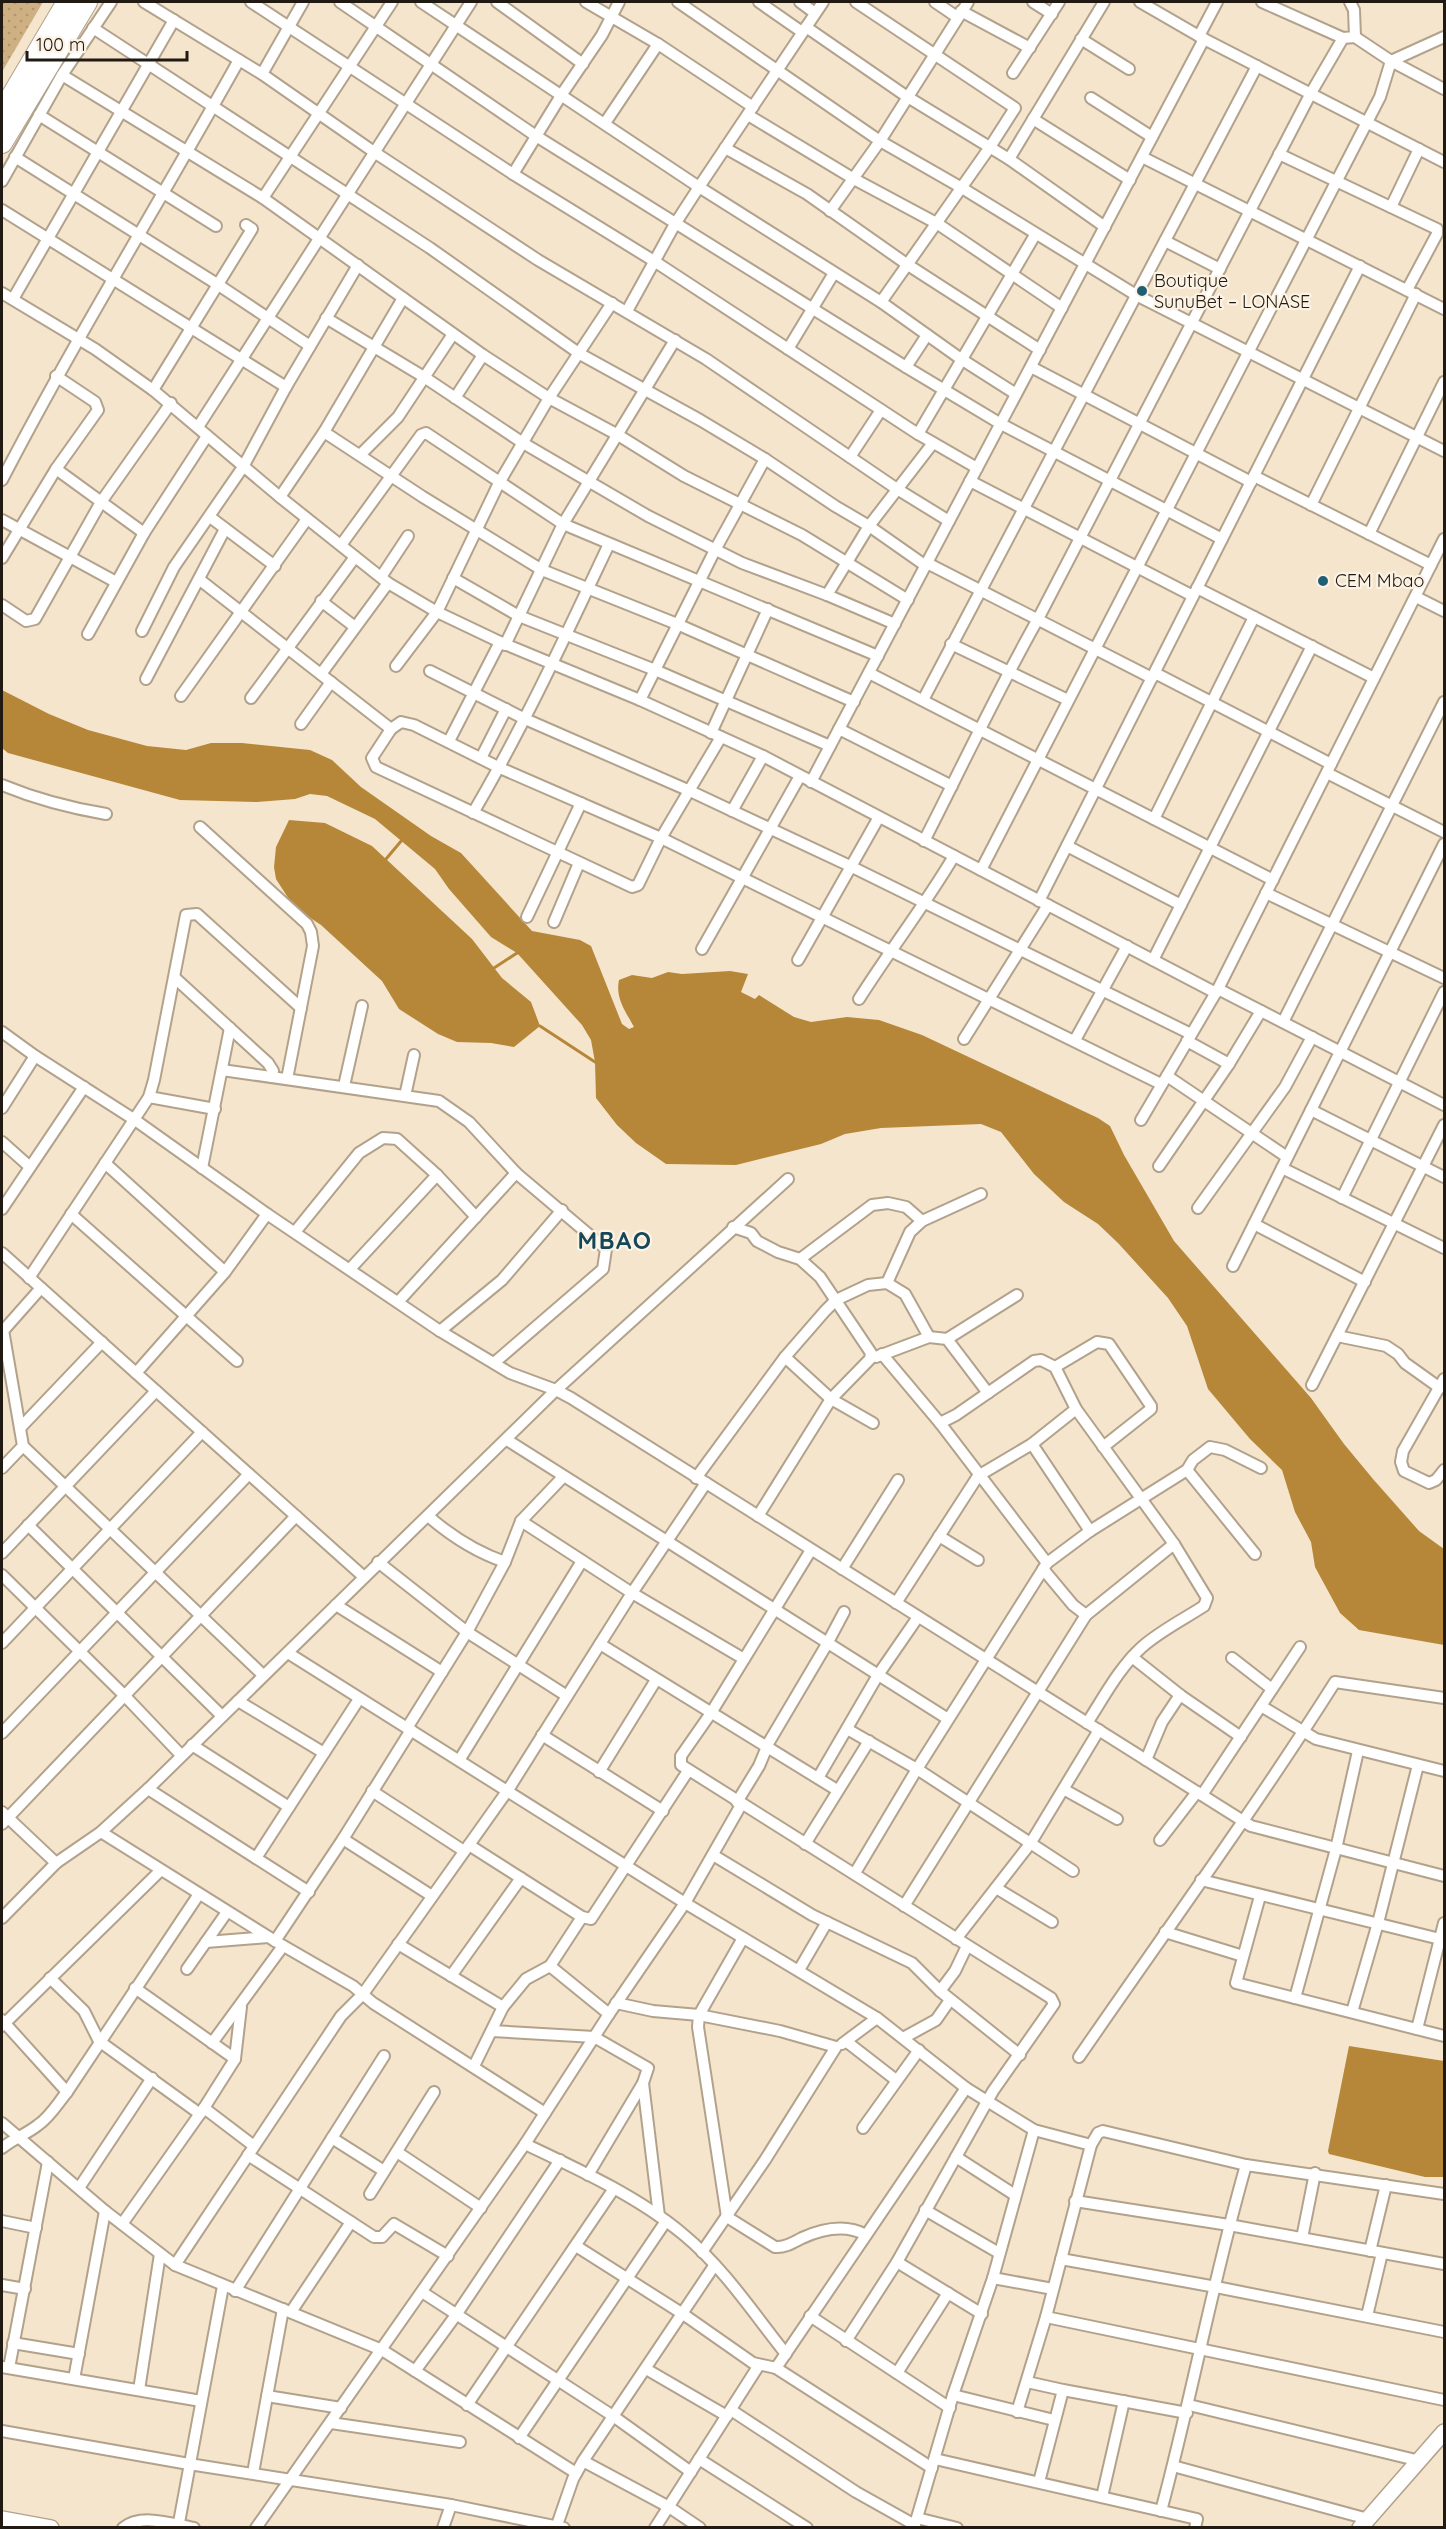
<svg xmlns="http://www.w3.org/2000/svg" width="1446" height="2529" viewBox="0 0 1446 2529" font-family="Quicksand,sans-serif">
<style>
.grass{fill:url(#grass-dots)}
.water{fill:#b68739}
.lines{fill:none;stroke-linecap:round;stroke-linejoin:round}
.stream{stroke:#b68739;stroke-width:3}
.street-casing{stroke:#b2a28c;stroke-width:14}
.secondary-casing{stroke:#b2a28c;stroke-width:18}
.highway-casing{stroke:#b2a28c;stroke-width:22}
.street{stroke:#fff;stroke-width:10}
.secondary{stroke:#fff;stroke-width:15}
.highway{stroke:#fff;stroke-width:20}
.poi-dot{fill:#205e75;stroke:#fdf3e5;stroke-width:2}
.labels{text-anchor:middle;stroke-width:4.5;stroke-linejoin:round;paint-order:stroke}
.poi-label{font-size:18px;fill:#201a12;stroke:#fdf3e5;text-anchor:start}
.district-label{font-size:24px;font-weight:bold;letter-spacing:1.5px;fill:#154759;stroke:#fdf3e5}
</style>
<defs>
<pattern id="grass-dots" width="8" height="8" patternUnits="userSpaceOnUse" patternTransform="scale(1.5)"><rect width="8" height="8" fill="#cfb082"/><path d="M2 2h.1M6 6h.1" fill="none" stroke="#b1976f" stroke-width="1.8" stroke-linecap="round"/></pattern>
</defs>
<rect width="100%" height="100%" fill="#f5e5cd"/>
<polygon class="grass" points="2,2 43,2 2,72"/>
<g class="water">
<path d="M2 690 49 714 88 730 147 746 186 750 211 743H242L310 750 332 760 361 787 431 836 461 853 532 931 580 940 591 946 622 1024 629 1029 634 1027C626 1012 615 998 619 980L632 975 652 978 668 972 682 974 730 971 748 974 741 992 755 999 759 995 794 1017 811 1022 847 1017 879 1020 922 1035 1098 1118 1110 1126 1124 1155 1174 1241 1311 1398 1344 1444 1373 1479 1419 1531 1444 1549V1645L1359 1630 1340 1613 1315 1567 1311 1542 1295 1512 1282 1470 1250 1439 1208 1389 1187 1326 1168 1298 1118 1243 1098 1224 1064 1202 1034 1174 1001 1132 981 1124 881 1128 845 1134 821 1144 736 1165 666 1164 636 1143 617 1125 596 1098 595 1062 591 1040 582 1025 517 953 491 937 449 889 435 869 375 819 327 796 310 794 295 799 257 802 180 800 8 753 2 748Z"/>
<polygon points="289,820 325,823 372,846 472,939 502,978 531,1002 540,1026 514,1047 491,1043 457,1042 438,1034 399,1009 382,981 321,925 294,907 276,879 274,867 276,847"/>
<polygon points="1349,2046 1444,2061 1444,2177 1425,2177 1329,2154 1328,2151"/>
</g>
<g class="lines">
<g class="stream">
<polyline points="386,859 402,840"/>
<polyline points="494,968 517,953"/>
<polyline points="540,1026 595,1062"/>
</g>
<defs>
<g id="street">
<polyline points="144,2 262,74 374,152 538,260 706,359 897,489 949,521"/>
<polyline points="251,2 513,174 654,261 918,434 977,468"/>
<polyline points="340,2 536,136 906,367 1001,424 1222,539"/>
<polyline points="421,2 699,187 881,302 961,359 1016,394"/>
<polyline points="497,2 583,64"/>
<polyline points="586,2 658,44 753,107"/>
<polyline points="678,2 880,141 962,188 1136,295 1444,451"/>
<polyline points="759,2 802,32"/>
<polyline points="800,2 815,13"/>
<polyline points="856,2 1015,108 990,147 881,302"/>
<polyline points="935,2 957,17"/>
<polyline points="1033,2 1052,14"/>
<polyline points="1140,2 1204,39 1444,162"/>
<polyline points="1262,2 1343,38"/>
<polyline points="961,11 1030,48"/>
<polyline points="806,27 906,96 1009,159 1105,227"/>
<polyline points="93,28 430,248 580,354 700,420 765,459 835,506 869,526 926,566"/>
<polyline points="1199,36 1217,2"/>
<polyline points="1355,37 1391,61 1444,89"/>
<polyline points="1081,39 1129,69"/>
<polyline points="1013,73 1059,2"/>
<polyline points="262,74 303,2"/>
<polyline points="62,75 263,198 483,355 549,398 618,435 684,476 802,535 908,600"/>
<polyline points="1091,98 1152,137"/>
<polyline points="39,115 216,226"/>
<polyline points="748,115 854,179 938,224 1062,308"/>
<polyline points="1033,119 1130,180"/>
<polyline points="605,123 658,44"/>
<polyline points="725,148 807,194 908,265 1040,350"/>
<polyline points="1279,154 1437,229 1437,234 1407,290"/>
<polyline points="15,157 217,284 310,346"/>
<polyline points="1142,157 1444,309"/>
<polyline points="1009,159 1104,2"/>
<polyline points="513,174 562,94 602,35 619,2"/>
<polyline points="2,181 62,75 111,2"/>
<polyline points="263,198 392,2"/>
<polyline points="1391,207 1419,149"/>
<polyline points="2,210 286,387"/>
<polyline points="830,211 880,141 968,2"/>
<polyline points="1165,241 1220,269"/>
<polyline points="2,293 95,349 153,390 280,497 388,583 437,612 500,642 640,700 763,756 1216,993"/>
<polyline points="13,299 174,20"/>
<polyline points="627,311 675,224 699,187 823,2"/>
<polyline points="326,318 424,377 523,443 648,516 742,563 827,595 895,624"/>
<polyline points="788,349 834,273"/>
<polyline points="906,367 927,335"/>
<polyline points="1031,367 1251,482"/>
<polyline points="153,390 252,229 246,225"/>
<polyline points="455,398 483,355"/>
<polyline points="198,427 471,2"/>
<polyline points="324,432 423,497 542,570 677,624 854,702"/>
<polyline points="918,434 1035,235"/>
<polyline points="360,455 398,417 453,334"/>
<polyline points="850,457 881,410"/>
<polyline points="56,469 144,533"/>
<polyline points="1254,476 1431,565"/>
<path d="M2 480C76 337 161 200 239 60"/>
<polyline points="970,481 1193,596"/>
<polyline points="280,497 324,432 403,298"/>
<polyline points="1311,505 1416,294"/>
<polyline points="210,517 275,566"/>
<polyline points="2,520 116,582"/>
<polyline points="1369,534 1444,382"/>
<polyline points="341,545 421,435 426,433 563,524 878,656"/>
<polyline points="2,558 56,469 98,410 95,402 56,376"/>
<polyline points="927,563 1152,678"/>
<polyline points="381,577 408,536"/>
<polyline points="453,578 519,616 655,670 830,746"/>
<polyline points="200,580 391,729 401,722 414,725 500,768 661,838 1161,1084"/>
<polyline points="1197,588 1374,678"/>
<polyline points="827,595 869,526 933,443"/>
<polyline points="1416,597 1444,611"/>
<polyline points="321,601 355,627"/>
<polyline points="2,605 26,621 35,619 101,502 171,403"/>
<polyline points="142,631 174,567 243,467 286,387 358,265"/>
<polyline points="88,634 144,533 207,436"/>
<polyline points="951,644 1068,700"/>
<polyline points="505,645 563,524 675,340"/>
<polyline points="396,666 437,612 499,483 549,398 612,303"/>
<polyline points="430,671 525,719 690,791 850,866 1191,1034"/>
<polyline points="869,673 1273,880"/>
<polyline points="1155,673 1331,764"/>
<polyline points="321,674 388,583"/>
<polyline points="146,679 225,529"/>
<polyline points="181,696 307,519"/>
<polyline points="251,698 355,557"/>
<polyline points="640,700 715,550 765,459"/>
<polyline points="923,700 1257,66"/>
<polyline points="301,724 331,682"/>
<polyline points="391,729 372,758 376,767 632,887 638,885 661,838 721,737"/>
<polyline points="839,729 952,786"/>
<polyline points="711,733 768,609"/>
<polyline points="449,741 500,642"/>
<polyline points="481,758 506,709"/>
<polyline points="1327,773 1444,832"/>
<polyline points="811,782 1204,39"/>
<path d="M2 785C36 799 70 808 106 814"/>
<polyline points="732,811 763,756"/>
<path d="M473 813C524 726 566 635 609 544"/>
<polyline points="1154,819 1254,617"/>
<polyline points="200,827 307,924 311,932 313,946 287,1079"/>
<path d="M924 841C962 767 997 691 1038 619L1311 93 1343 38 1355 37 1354 10 1350 2"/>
<polyline points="1067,846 1181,905"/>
<polyline points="981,870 1380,97 1391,61 1444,37"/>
<polyline points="1266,893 1444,978"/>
<polyline points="1039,901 1360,266"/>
<polyline points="527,917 581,803"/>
<polyline points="554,922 579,863"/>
<polyline points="702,949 800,776"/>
<polyline points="798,960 879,817"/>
<polyline points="1153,960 1312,646"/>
<polyline points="175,978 268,1063 273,1071 272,1077"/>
<polyline points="1218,989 1444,1105"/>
<path d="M859 999C890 950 925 905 954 856"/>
<polyline points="1283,1022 1444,702"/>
<polyline points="2,1032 35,1056 135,1120 267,1214 440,1331 510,1373 556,1390 571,1398 1251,1826 1444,1876"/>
<polyline points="964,1039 1048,905"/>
<polyline points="1075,1040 1127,946"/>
<polyline points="1187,1041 1229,1064"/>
<polyline points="222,1070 439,1101 469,1122 516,1173 606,1249 603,1269 494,1363"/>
<polyline points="1167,1076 1287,1157"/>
<polyline points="344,1086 362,1006"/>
<polyline points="405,1096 414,1055"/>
<polyline points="149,1097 215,1109"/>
<polyline points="2,1108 35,1056"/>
<polyline points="1311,1110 1444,1177"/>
<polyline points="1141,1120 1218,989 1444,539"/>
<polyline points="2,1142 30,1167"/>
<polyline points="105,1163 225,1272"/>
<polyline points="1159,1166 1229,1064 1261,1011"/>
<polyline points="202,1168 230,1028"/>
<polyline points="1282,1168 1444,1248"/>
<polyline points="437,1175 476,1217"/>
<polyline points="1342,1198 1444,992"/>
<polyline points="1198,1208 1285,1087 1312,1037"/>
<polyline points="2,1209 84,1087"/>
<polyline points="71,1214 237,1361"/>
<polyline points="1254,1224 1365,1282"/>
<polyline points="733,1227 751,1233 757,1241 778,1252 800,1259 820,1277 871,1353 870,1359 831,1399 758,1516"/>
<polyline points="295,1232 359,1153 383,1138 397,1139 437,1175 350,1269"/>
<polyline points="2,1253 364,1577"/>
<polyline points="800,1259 872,1205 888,1203 906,1207 922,1221"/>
<polyline points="1233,1266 1444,844"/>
<polyline points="29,1278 149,1097 154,1080 186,915 197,914 301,1008"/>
<polyline points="887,1283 910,1232 922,1221 981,1194"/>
<polyline points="398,1302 516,1173"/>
<polyline points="440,1331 502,1280 562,1210"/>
<polyline points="2,1332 41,1288"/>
<polyline points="1337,1336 1386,1346 1398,1354 1405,1363 1440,1388"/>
<polyline points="947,1339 1017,1295"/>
<polyline points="882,1354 940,1423 1047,1563"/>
<polyline points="785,1357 831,1399 873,1423"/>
<polyline points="876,1357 929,1337 947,1339 988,1393"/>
<polyline points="1055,1367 1097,1342 1109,1344 1151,1406 1151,1409 1103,1447"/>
<polyline points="136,1373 225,1272 267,1214"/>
<polyline points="1444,1379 1403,1451 1401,1462 1404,1471 1429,1483 1436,1480 1444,1470"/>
<polyline points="1312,1385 1444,1125"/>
<path d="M940 1423 956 1415 1034 1361 1041 1360 1055 1367 1076 1409 1174 1544 1207 1598 1204 1606C1184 1619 1160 1631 1142 1647 1119 1668 1104 1697 1087 1723"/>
<polyline points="21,1427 102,1342"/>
<polyline points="507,1440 948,1719"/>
<polyline points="1032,1444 1090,1531"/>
<polyline points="23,1446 263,1675"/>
<polyline points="2,1468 23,1446 3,1330"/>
<polyline points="1187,1470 1255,1554"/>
<polyline points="696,1478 785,1357 825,1311 836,1300 868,1285 887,1283 905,1294 929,1337"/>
<path d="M428 1516C451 1536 476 1552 505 1562"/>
<polyline points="521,1521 632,1593 744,1659"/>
<polyline points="28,1525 222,1716"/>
<polyline points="939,1536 978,1560"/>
<polyline points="811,1550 711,1713 681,1756 681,1765 1051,1998 1054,2004 993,2091 897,2262 846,2341"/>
<polyline points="2,1553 156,1391"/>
<polyline points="378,1562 467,1632 567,1696"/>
<polyline points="842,1569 898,1480"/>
<polyline points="1043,1569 1073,1605 1086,1615"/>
<polyline points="2,1575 124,1695 181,1755"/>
<polyline points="896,1603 978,1476 1032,1444 1076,1409"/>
<polyline points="336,1605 442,1672"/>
<polyline points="2,1643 202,1432"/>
<polyline points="600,1644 837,1790"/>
<polyline points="288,1653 685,1903 877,2018 966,2088 987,2101 1034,2130 1091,2145"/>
<polyline points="1132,1657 1180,1695 1241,1737"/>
<polyline points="1232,1658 1272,1689"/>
<polyline points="238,1701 324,1753"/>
<polyline points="1261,1706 1316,1739 1444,1771"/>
<polyline points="407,1728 467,1632 505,1562 521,1521 563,1477"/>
<polyline points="847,1729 917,1769 1073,1871"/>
<polyline points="2,1733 249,1474"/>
<polyline points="542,1735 663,1811"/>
<polyline points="192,1745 289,1807"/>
<polyline points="460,1759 582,1561"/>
<polyline points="1146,1760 1162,1722 1180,1695"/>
<polyline points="599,1772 656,1680"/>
<polyline points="818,1778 878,1675 918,1617"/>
<polyline points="148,1789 309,1892"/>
<polyline points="1065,1790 1117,1819"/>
<polyline points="372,1791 464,1851"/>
<polyline points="1202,1795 1300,1647"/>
<polyline points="737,1802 759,1766 769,1742 827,1644 844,1612"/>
<polyline points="2,1812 56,1863"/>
<polyline points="2,1824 296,1516"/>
<polyline points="101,1832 275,1941 353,1986 373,2003 545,2113"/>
<polyline points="343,1839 432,1896"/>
<polyline points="1160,1840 1197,1792"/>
<polyline points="805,1844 869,1741"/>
<polyline points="469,1845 582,1917 591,1919 688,1771"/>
<polyline points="713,1855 812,1915 912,1963 940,1991 1020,2055"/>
<polyline points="256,1858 359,1699"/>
<polyline points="855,1873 917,1769 1047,1563 1090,1531 1187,1470 1193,1460 1210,1447 1225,1450 1261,1468"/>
<polyline points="1201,1880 1440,1939"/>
<polyline points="996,1888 1052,1922"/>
<polyline points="1260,1896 1236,1983 1444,2036"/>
<polyline points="904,1906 1086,1615 1174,1544"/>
<polyline points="2,1918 56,1863 101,1832 148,1789 556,1390 788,1179"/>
<polyline points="1165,1932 1243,1956"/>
<path d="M743 1938 699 2015 698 2027 727 2217 775 2247C785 2248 794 2242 802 2238 822 2229 846 2224 866 2235"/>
<polyline points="956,1939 1030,1844 1099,1730"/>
<polyline points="275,1941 343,1839 411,1730"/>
<polyline points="206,1942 268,1937"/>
<polyline points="398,1944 503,2007"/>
<polyline points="550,1966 582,1917"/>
<polyline points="187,1969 227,1912"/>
<polyline points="799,1970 827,1922"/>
<polyline points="451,1976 521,1878"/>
<polyline points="50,1978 84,2011 99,2041 200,2114"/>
<polyline points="135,1988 235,2059"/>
<polyline points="940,1991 955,1971 967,1946"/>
<polyline points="1295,1998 1336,1849 1358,1751"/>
<polyline points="616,2003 653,2011 699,2015 780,2031 836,2047 765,2160 702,2252"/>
<polyline points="1352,2012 1378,1923 1418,1765"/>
<polyline points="2,2020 67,2092"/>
<polyline points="2,2026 160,1871"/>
<polyline points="1417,2029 1444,1923"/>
<polyline points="492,2031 594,2037 648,2068 643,2083 588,2175"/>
<polyline points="905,2037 936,2020 950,2000"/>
<polyline points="847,2042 896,2080"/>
<polyline points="212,2043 283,1946"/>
<polyline points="842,2044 877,2018"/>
<path d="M1079 2057C1165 1932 1254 1810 1335 1682L1444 1698"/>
<polyline points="474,2066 503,2007 526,1979 550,1966 609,2014"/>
<polyline points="643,2083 659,2216"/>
<polyline points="204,2108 254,2146"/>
<polyline points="2,2123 105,2211 175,2265 382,2350 576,2473"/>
<polyline points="863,2128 919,2050"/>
<polyline points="332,2138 384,2171"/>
<path d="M525 2144C578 2169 639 2197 684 2235 724 2268 754 2314 786 2354"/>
<path d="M2 2148C14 2138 27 2134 38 2125 50 2117 58 2103 67 2092L199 1894"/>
<polyline points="397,2152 481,2208"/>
<polyline points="248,2155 374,2237 382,2237 394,2224 448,2256"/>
<polyline points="956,2157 1015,2195"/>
<polyline points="79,2188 152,2078"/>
<polyline points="370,2194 434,2092"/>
<polyline points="1075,2201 1229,2225 1444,2264"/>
<polyline points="925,2210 999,2253"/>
<polyline points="2,2221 36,2228"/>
<polyline points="122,2224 204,2108 235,2059 241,2007"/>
<polyline points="1302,2238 1315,2173"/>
<polyline points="576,2246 683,2314 753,2363 776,2368 966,2088"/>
<polyline points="1370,2251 1386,2185"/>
<polyline points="1061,2259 1216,2287 1444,2332"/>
<polyline points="897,2262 982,2314"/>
<polyline points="175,2265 341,2016 363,1994 508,1790 632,1593 706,1483"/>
<polyline points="993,2278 1053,2289"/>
<polyline points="2,2285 25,2289"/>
<polyline points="235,2291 384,2056"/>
<polyline points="422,2292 613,2416 691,2472"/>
<polyline points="291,2312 351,2222"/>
<polyline points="810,2316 950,2408"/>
<polyline points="1367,2316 1382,2253"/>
<polyline points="1046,2317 1444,2400"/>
<polyline points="13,2343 79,2354"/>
<polyline points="2,2367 201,2401"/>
<polyline points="9,2368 48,2162"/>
<polyline points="776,2368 932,2468"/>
<polyline points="646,2369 727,2416"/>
<polyline points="415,2371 456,2315 560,2160"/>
<polyline points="897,2373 948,2293"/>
<polyline points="74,2379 105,2211"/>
<polyline points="1027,2382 1063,2390 1187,2413"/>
<polyline points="139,2390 160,2254"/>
<polyline points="953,2395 1054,2420"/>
<polyline points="267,2396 341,2408"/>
<polyline points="467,2405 613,2190"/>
<polyline points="1189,2405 1420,2461"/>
<polyline points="731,2410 856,2492 915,2525"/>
<polyline points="1017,2412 1046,2317 1091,2145 1098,2133 1103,2131 1246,2165 1444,2194"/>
<polyline points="331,2423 460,2442"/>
<polyline points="2,2431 189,2464 451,2505 564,2528"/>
<polyline points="519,2438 666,2221"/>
<polyline points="699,2459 807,2528"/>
<polyline points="935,2459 1197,2519 1195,2528"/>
<polyline points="583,2461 669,2507 700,2528"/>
<polyline points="1173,2466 1368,2519"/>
<polyline points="253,2473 283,2309"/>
<polyline points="1039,2482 1063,2390"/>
<polyline points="1102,2497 1124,2401"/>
<path d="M1161 2511C1192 2396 1213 2279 1246 2165"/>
<polyline points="917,2518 957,2528"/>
<path d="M123 2528C141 2513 172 2524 194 2528"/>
<polyline points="178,2528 223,2286"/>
<polyline points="256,2528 525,2144 609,2014 685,1903 741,1805"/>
<polyline points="443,2528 451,2505"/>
<polyline points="556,2528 573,2479 583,2461 714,2266"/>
<polyline points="655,2528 759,2365"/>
<polyline points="914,2528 953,2395 993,2278 1034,2130"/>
</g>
<g id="secondary">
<polyline points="2,2519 51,2528"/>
<polyline points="1360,2528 1444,2432"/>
</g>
<g id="highway">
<polyline points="2,112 67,2"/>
<polyline points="2,143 87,2"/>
</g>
</defs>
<use href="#street" class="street-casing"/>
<use href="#secondary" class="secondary-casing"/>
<use href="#highway" class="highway-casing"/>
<use href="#street" class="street"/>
<use href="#secondary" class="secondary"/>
<use href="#highway" class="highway"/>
</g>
<g class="poi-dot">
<circle cx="1142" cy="291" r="6"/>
<circle cx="1323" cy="581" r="6"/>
</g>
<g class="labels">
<g class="poi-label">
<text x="1154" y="287">Boutique<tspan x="1154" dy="21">SunuBet – LONASE</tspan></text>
<text x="1335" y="587">CEM Mbao</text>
</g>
<g class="district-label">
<text x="615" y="1249">MBAO</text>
</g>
</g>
<rect width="1446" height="2529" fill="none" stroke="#201a12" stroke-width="6"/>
<path d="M27 51v9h160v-9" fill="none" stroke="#201a12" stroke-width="3"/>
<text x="36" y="51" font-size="18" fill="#201a12" stroke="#fdf3e5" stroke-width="4.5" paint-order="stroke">100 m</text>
</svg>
